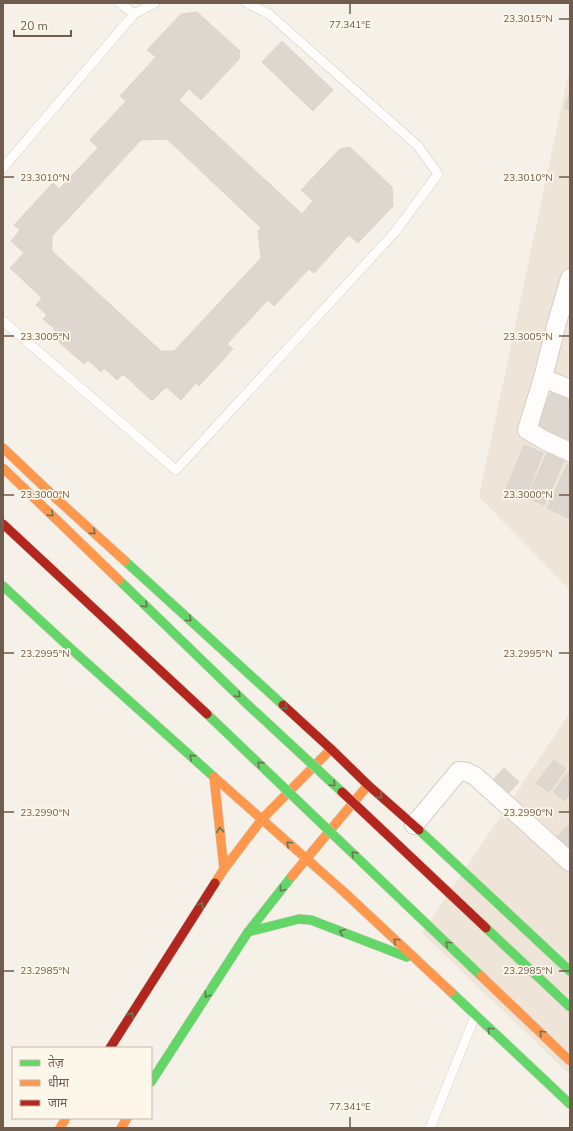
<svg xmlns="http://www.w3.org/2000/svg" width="573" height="1131" viewBox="0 0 573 1131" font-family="'Nunito Sans','Noto Sans Devanagari',sans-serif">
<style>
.residential{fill:#eee4d7}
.building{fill:#ded7cf;stroke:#ddd5cc;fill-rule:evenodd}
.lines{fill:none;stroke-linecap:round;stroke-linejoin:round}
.lane-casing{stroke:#d4cec8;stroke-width:10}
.street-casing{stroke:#d4cec8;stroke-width:20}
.fast-casing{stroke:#d3cdc4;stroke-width:10}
.slow-casing{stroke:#d3cdc4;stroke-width:10}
.jam-casing{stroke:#d3cdc4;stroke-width:10}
.lane{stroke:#fefdfc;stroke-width:9}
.street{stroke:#fefdfc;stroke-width:18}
.fast{stroke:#63d668;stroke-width:9}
.slow{stroke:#ff974d;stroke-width:9}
.jam{stroke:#b3261e;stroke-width:9}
.fast-bridge-casing{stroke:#d3cdc6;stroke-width:10;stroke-linecap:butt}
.slow-bridge-casing{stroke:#d3cdc6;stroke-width:10;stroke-linecap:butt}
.jam-bridge-casing{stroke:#d3cdc6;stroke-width:10;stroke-linecap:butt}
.fast-bridge{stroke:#63d668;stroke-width:9}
.slow-bridge{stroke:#ff974d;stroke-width:9}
.jam-bridge{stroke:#b3261e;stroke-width:9}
.oneway{stroke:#6d7452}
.ticks{fill:none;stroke:#705c4c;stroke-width:1.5}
.ticks-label{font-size:10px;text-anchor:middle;fill:#705c4c;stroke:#fdf7ea;stroke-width:3.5;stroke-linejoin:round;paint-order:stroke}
</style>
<rect width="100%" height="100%" fill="#f5f1e9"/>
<g class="residential">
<polygon points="570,66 570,590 479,497"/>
<polygon points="570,713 570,1075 422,933"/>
</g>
<g class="building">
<path d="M197 12 240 51 239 59 201 100 189 89 179 100 302 214 313 201 301 190 340 149 350 147 392 187 393 206 358 243 349 235 314 273 309 269 274 306 268 300 227 344 233 349 199 386 196 383 181 400 166 387 152 401 123 374 117 380 104 368 101 372 88 360 84 364 50 334 55 329 43 319 47 315 36 305 42 298 10 268 24 253 11 241 20 230 14 225 53 183 59 189 98 148 90 140 126 101 120 96 156 57 147 50 181 14ZM167 139 261 228 258 231 261 258 174 351H161L52 251V236L141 140Z"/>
<polygon points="282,41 333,90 313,111 262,62"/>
<polygon points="569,95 570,96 570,110 564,108"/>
<polygon points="551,393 570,401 570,440 536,425"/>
<polygon points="524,445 543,453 526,497 506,489"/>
<polygon points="547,453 564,461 544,505 527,498"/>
<polygon points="567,465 570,466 570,519 547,508"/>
<polygon points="554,760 566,769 549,792 536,783"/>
<polygon points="504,768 519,782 506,796 491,782"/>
<polygon points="570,770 570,794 564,801 553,792"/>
<polygon points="568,825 570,827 570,851 556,838"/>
</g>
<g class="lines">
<defs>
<g id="lane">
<polyline points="120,3 134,14"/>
<polyline points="3,168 134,14 155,3"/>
<polyline points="3,321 176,470 395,232 438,174 418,146 269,14 247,3"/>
<polyline points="430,1128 475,1016"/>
</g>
<g id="street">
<polyline points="570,278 556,326 543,378 527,430 544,440 570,452"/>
<polyline points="543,378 570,389"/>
<polyline points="414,825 459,771 467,772 475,776 570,862"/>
</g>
<g id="fast">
<polyline points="125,561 283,705"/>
<polyline points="3,586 69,647 214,777"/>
<polyline points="419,830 570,971"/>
<polyline points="248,932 299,919 311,920 407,957"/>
<polyline points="451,992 570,1104"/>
<polyline points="151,1082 248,932 292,876"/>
</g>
<g id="slow">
<polyline points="3,448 60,502 125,561"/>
<polyline points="214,777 344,892 451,992"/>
<polyline points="214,777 224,869"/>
<polyline points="292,876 368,785"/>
<polyline points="215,883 224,869 262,819 331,749"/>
<polyline points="60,1128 66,1118"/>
<polyline points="121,1128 127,1118"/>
</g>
<g id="jam">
<polyline points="283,705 331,749 368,785 419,830"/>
<polyline points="110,1048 215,883"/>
</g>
</defs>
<use href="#lane" class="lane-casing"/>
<use href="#street" class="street-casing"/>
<use href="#fast" class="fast-casing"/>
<use href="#slow" class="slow-casing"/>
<use href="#jam" class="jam-casing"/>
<use href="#lane" class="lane"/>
<use href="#street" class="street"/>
<use href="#fast" class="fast"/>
<use href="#slow" class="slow"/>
<use href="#jam" class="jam"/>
<defs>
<g id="fast-bridge">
<polyline points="119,580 247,704 342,792"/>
<polyline points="207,714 481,976"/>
<polyline points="486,928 570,1007"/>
</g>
<g id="slow-bridge">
<polyline points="3,468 119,580"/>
<polyline points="481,976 570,1061"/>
</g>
<g id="jam-bridge">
<polyline points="3,524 207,714"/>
<polyline points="342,792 486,928"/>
</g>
</defs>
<use href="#fast-bridge" class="fast-bridge-casing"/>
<use href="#slow-bridge" class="slow-bridge-casing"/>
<use href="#jam-bridge" class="jam-bridge-casing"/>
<use href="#fast-bridge" class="fast-bridge"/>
<use href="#slow-bridge" class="slow-bridge"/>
<use href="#jam-bridge" class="jam-bridge"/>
</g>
<defs><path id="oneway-chevron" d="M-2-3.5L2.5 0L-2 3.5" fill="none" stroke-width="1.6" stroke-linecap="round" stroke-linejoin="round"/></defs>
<g class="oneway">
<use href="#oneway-chevron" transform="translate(51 514) rotate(44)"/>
<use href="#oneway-chevron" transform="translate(93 532) rotate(42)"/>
<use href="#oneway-chevron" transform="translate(145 605) rotate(44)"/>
<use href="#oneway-chevron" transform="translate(189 619) rotate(42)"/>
<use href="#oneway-chevron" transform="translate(238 695) rotate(44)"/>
<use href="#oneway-chevron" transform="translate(285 707) rotate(42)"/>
<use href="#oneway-chevron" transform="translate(192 757) rotate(-138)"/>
<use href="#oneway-chevron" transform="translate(260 764) rotate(-136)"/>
<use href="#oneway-chevron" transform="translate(333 784) rotate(44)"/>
<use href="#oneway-chevron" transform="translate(380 796) rotate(41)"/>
<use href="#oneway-chevron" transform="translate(220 830) rotate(-96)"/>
<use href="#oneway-chevron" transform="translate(289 844) rotate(-138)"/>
<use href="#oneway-chevron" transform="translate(354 854) rotate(-136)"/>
<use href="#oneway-chevron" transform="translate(282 889) rotate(128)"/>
<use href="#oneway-chevron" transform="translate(201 905) rotate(-58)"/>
<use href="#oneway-chevron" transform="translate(342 932) rotate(-159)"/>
<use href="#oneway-chevron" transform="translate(396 941) rotate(-137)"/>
<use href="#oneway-chevron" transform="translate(448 944) rotate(-137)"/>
<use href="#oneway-chevron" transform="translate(207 995) rotate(123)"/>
<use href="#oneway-chevron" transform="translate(131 1015) rotate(-58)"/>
<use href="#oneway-chevron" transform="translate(490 1030) rotate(-137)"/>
<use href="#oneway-chevron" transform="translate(542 1033) rotate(-135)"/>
</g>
<path class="ticks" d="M350 4V14M559 19H569M4 177H14M559 177H569M4 336H14M559 336H569M4 495H14M559 495H569M4 653H14M559 653H569M4 812H14M559 812H569M4 971H14M559 971H569M350 1117V1127"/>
<g class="ticks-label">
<text x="528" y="22">23.3015°N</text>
<text x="350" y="28">77.341°E</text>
<text x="45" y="181">23.3010°N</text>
<text x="528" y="181">23.3010°N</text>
<text x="45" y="340">23.3005°N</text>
<text x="528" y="340">23.3005°N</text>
<text x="45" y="498">23.3000°N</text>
<text x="528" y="498">23.3000°N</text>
<text x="45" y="657">23.2995°N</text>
<text x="528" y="657">23.2995°N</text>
<text x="45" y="816">23.2990°N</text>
<text x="528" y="816">23.2990°N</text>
<text x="45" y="974">23.2985°N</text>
<text x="528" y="974">23.2985°N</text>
<text x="350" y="1110">77.341°E</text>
</g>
<rect width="573" height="1131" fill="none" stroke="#705c4c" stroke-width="8"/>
<rect x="12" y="1047" width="140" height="72" fill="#fdf7ea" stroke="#c5b9ab"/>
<rect x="20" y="1060" width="20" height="6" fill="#63d668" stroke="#c5b9ab"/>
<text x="48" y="1067" font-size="12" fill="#705c4c">तेज़</text>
<rect x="20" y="1080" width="20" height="6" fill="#ff974d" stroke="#c5b9ab"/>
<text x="48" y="1087" font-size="12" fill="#705c4c">धीमा</text>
<rect x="20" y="1100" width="20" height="6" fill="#b3261e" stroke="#c5b9ab"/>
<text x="48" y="1107" font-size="12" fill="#705c4c">जाम</text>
<path d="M14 30v6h57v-6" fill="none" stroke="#705c4c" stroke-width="2"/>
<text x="20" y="30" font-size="12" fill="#705c4c" stroke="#fdf7ea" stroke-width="3" paint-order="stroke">20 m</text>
</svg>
